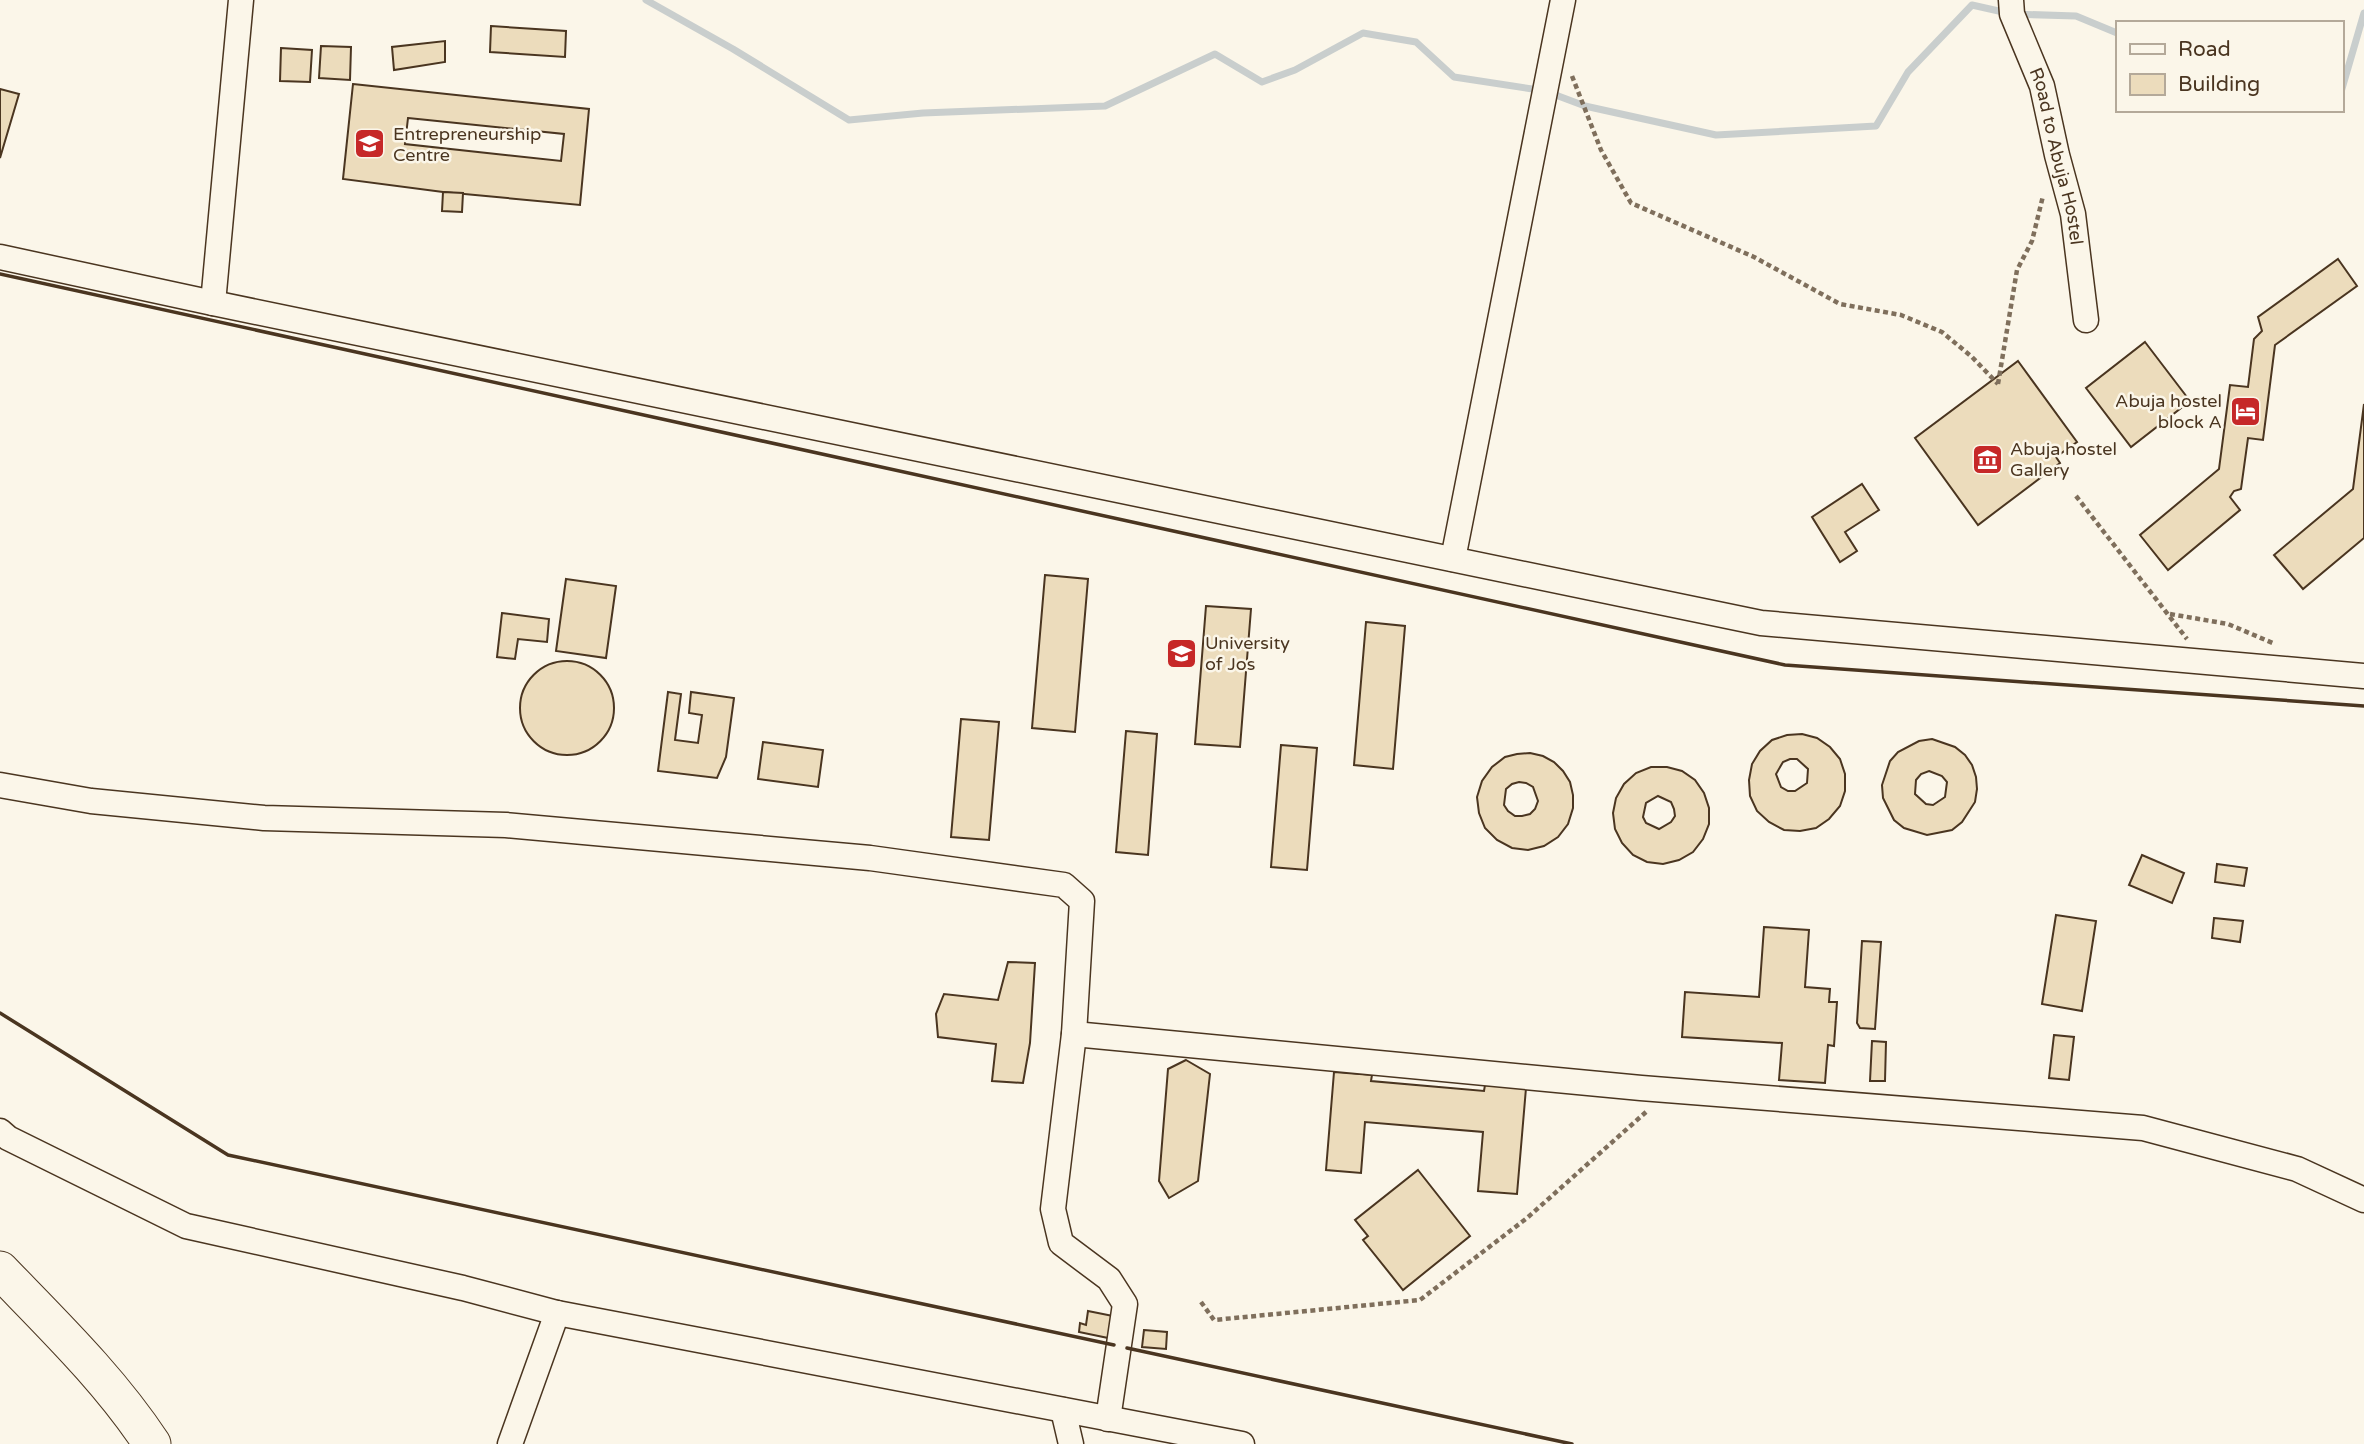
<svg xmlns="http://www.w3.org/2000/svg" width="2364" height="1444" viewBox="0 0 2364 1444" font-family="'Varela Round',sans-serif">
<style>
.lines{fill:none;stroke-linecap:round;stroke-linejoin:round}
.stream{stroke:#c9cecd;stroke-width:7}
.building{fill:#ecdcbc;stroke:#4a3520;stroke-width:2;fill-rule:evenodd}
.minor-casing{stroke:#4a3520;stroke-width:27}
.highway-casing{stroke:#4a3520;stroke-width:39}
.path{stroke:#7f6f5c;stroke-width:4.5;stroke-dasharray:5 3.5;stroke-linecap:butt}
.minor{stroke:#fbf6e9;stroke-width:24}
.highway{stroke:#fbf6e9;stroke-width:37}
.wall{stroke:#4a3520;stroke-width:3.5}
.labels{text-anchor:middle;stroke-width:5;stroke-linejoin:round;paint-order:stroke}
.poi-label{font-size:18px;fill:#4a3520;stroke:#fbf6e9;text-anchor:start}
.street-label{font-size:18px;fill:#4a3520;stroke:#fbf6e9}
</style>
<rect width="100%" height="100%" fill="#fbf6e9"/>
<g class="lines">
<g class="stream">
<polyline points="646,0 733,49 849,120 923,113 1105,106 1215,54 1262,82 1295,70 1363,33 1416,42 1454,77 1545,91 1585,106 1716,135 1876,126 1908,72 1972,5 2012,14 2076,16 2117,33"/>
<polyline points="2341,92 2364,13"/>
</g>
</g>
<g class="building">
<polygon points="491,26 566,31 565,57 490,52"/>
<polygon points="445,41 445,62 394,70 392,47"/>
<polygon points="321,46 351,47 350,80 319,78"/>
<polygon points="281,48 312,50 310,82 280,81"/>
<path d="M353 84 589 109 580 205 443 192 343 179ZM408 118 564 134 561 161 405 144Z"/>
<polygon points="0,89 19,94 0,158"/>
<polygon points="443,192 463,193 462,212 442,211"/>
<polygon points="2338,259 2357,286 2275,345 2263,440 2248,438 2241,489 2234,491 2230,497 2240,510 2168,570 2140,535 2219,469 2230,385 2248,387 2254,339 2262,331 2258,317"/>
<polygon points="2145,342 2190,401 2131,447 2086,388"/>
<polygon points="2018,361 2077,442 2056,457 2060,463 1978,525 1915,438"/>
<polygon points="2364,404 2364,538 2303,589 2274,555 2353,489"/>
<polygon points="1862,484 1879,510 1845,532 1857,551 1840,562 1812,517"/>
<polygon points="1045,575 1088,579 1075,732 1032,728"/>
<polygon points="566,579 616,586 606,658 556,651"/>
<polygon points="1206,606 1251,609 1240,747 1195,744"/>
<polygon points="502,613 549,619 547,642 518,639 515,659 497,657"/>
<polygon points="1366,622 1405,626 1393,769 1354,765"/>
<circle cx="567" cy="708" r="47"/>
<polygon points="668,692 681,694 675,740 698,743 702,715 689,713 691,692 734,698 726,757 717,778 658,771"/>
<polygon points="961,719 999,722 989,840 951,837"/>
<polygon points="1126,731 1157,734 1148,855 1116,852"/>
<path d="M1802 734 1817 738 1830 747 1840 759 1845 774V791L1840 806 1829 819 1816 828 1800 831 1784 830 1769 822 1757 811 1750 796 1749 780 1752 764 1760 751 1772 740 1787 735ZM1790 759H1797L1808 769 1807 783 1795 791H1788L1781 787 1776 774 1783 762Z"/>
<path d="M1932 739 1955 747 1965 755 1972 765 1976 777 1977 789 1975 802 1962 822 1952 830 1927 835 1904 828 1894 820 1883 798 1882 785 1890 761 1898 752 1919 741ZM1929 771 1942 776 1947 782 1945 797 1933 805 1926 804 1915 794 1916 780 1921 774Z"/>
<polygon points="763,742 823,750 818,787 758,779"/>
<polygon points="1281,745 1317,748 1307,870 1271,867"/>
<path d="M1530 753 1543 756 1554 762 1563 771 1570 782 1573 795V808L1568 824 1558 837 1544 846 1528 850 1512 848 1497 840 1485 828 1479 813 1477 797 1482 781 1492 767 1505 757 1517 754ZM1519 782 1526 783 1533 787 1538 801 1535 809 1530 814 1522 816H1515L1508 811 1504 805 1506 789 1512 784Z"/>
<path d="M1651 767H1667L1682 771 1695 780 1704 793 1709 808V824L1703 839 1693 852 1679 860 1663 864 1647 862 1633 855 1622 843 1615 829 1613 813 1616 798 1624 784 1636 773ZM1658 796 1671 802 1674 809 1675 816 1671 822 1659 829 1646 823 1643 817 1646 803Z"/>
<polygon points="2142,855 2184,873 2172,903 2129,885"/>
<polygon points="2217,864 2247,868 2244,886 2215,882"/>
<polygon points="2056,915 2096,921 2082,1011 2042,1004"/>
<polygon points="2214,918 2243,921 2240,942 2212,938"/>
<polygon points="1764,927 1809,930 1805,987 1830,989 1829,1002 1837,1002 1834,1046 1828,1045 1825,1083 1779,1080 1782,1043 1682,1037 1685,992 1759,997"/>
<polygon points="1862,941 1881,942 1875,1029 1860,1028 1857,1023"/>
<polygon points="1008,962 1035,963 1030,1043 1023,1083 992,1081 996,1044 938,1037 936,1014 944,994 998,1000"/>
<polygon points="2054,1035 2074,1037 2069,1080 2049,1078"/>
<polygon points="1872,1041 1886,1042 1885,1081 1870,1081"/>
<polygon points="1186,1060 1210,1074 1198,1181 1169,1198 1159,1181 1168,1069"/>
<polygon points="1334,1072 1372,1075 1371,1081 1484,1091 1485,1085 1526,1088 1517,1194 1478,1191 1483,1132 1365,1122 1361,1173 1326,1170"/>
<polygon points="1418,1170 1470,1236 1403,1290 1363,1240 1368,1236 1355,1220"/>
<polygon points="1088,1311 1118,1317 1113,1339 1079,1332 1080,1323 1086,1325"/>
<polygon points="1144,1330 1167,1332 1166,1349 1142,1347"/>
</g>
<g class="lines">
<defs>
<g id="minor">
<path id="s1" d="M2011 0 2012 14 2042 86 2057 155 2073 214 2086 320"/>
<polyline points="0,257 213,303 1761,623 2364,676"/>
<polyline points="213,303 241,0"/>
<polyline points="1453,559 1563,0"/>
<polyline points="0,785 91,801 264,818 506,825 870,858 1064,885 1082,901 1074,1034 1053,1209 1061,1243 1109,1279 1125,1304 1108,1419"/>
<polyline points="1074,1034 1641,1088 2143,1128 2297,1169 2364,1200"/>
<polyline points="0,1131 8,1138 186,1226 463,1288 557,1313 1242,1444"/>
<polyline points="1063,1410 1071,1444"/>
<polyline points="510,1444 557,1313"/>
</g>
<path id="highway" d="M0 1270C53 1325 110 1380 152 1444"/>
</defs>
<use href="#minor" class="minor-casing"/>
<use href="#highway" class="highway-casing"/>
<g class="path">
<polyline points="1572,76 1601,150 1631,203 1754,257 1840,304 1901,315 1942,332 1972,357 1998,384"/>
<polyline points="1998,384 2017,270 2032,241 2043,196"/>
<polyline points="2076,496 2187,639"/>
<polyline points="2170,614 2228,624 2275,644"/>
<polyline points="1201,1302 1214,1320 1420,1300 1527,1218 1646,1112"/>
</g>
<use href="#minor" class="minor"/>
<use href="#highway" class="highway"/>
<g class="wall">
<polyline points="0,274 1785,665 2364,706"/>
<polyline points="0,1013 228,1155 1114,1345"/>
<polyline points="1127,1348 1572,1444"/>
</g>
</g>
<defs>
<symbol id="university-square" viewBox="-11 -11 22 22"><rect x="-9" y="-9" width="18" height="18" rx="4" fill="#c62828" stroke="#fbf6e9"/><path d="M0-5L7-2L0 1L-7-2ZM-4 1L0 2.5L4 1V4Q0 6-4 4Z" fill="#fff"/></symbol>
<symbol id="hotel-square" viewBox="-11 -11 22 22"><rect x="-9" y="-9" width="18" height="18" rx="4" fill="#c62828" stroke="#fbf6e9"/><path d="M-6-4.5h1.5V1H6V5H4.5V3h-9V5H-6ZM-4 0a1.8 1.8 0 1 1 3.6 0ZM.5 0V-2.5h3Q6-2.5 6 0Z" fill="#fff"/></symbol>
<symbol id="museum-square" viewBox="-11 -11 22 22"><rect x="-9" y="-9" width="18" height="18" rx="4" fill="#c62828" stroke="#fbf6e9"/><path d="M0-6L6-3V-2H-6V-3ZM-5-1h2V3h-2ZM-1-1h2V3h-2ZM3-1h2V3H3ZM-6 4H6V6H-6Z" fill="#fff"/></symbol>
</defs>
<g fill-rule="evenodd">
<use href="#university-square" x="352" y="126" width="35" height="35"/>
<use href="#hotel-square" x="2228" y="394" width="35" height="35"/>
<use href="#museum-square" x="1970" y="442" width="35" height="35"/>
<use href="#university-square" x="1164" y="636" width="35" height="35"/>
</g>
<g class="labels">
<g class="poi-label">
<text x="393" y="140">Entrepreneurship<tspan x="393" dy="21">Centre</tspan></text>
<text x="2222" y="407" text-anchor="end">Abuja hostel<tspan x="2222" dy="21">block A</tspan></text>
<text x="2010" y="455">Abuja hostel<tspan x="2010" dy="21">Gallery</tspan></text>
<text x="1205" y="649">University<tspan x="1205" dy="21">of Jos</tspan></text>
</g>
<g class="street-label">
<text dy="6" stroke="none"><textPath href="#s1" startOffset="164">Road to Abuja Hostel</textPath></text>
</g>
</g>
<rect x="2116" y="21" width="228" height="91" fill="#fbf6e9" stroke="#b4a999" stroke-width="2"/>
<rect x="2130" y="44" width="35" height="10" fill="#fbf6e9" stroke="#b4a999" stroke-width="2"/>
<text x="2178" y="56" font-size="21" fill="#4a3520">Road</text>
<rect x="2130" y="74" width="35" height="21" fill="#ecdcbc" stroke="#b4a999" stroke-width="2"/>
<text x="2178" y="91" font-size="21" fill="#4a3520">Building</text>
</svg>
